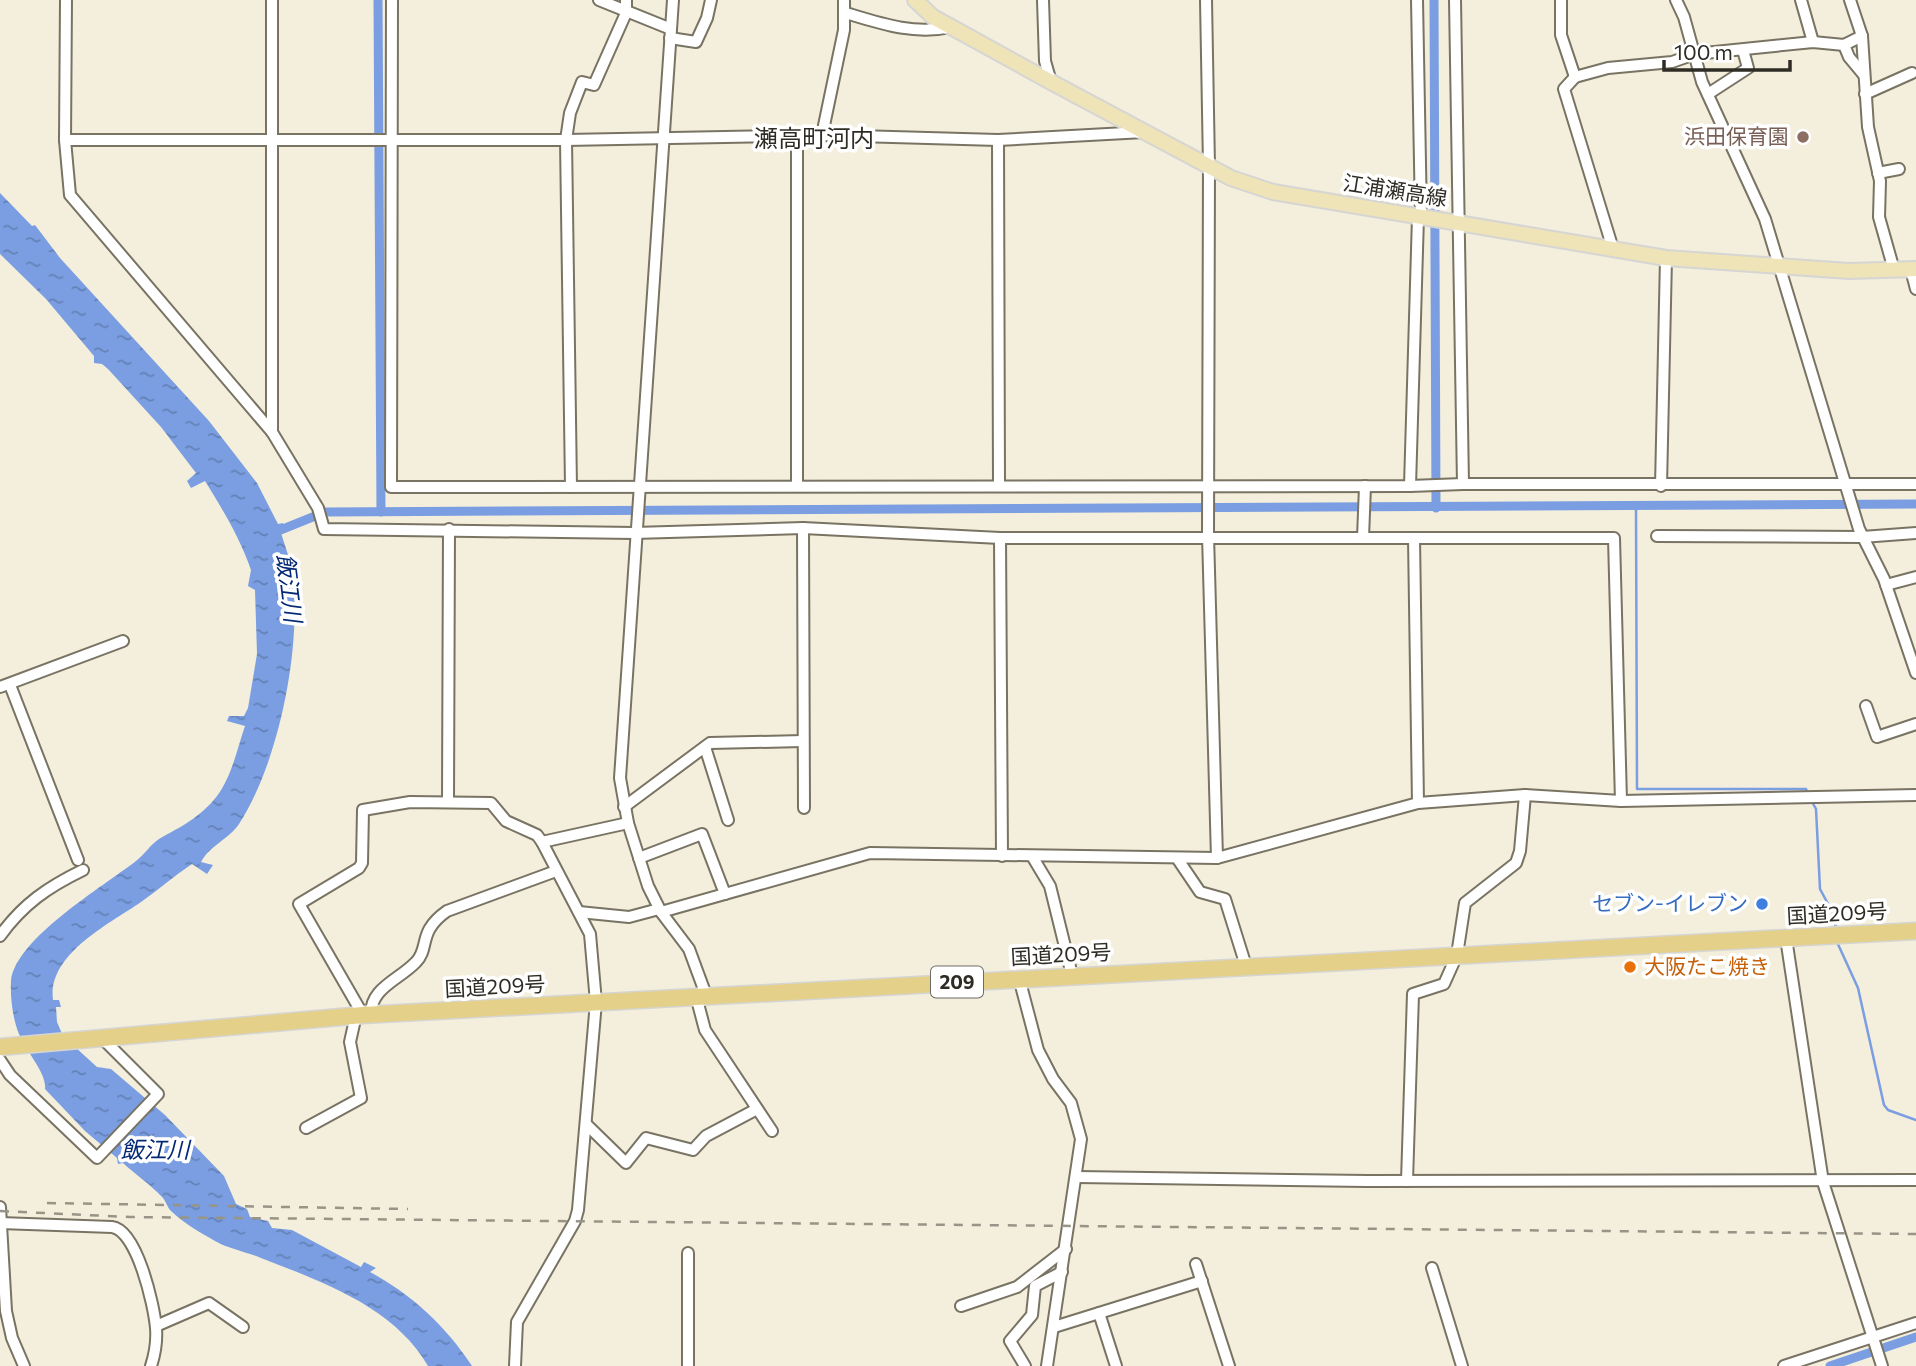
<svg xmlns="http://www.w3.org/2000/svg" width="1916" height="1366" font-family="Commissioner,'Noto Sans JP',sans-serif">
	<style>
		.water { fill: url(#water-ripples) }
		.lines { fill: none; stroke-linecap: round; stroke-linejoin: round }
		.stream { stroke: #7a9ee1; stroke-width: 2.5 }
		.canal { stroke: #7a9ee1; stroke-width: 9 }
		.minor-casing { stroke: #787363; stroke-width: 14 }
		.major-casing { stroke: #d5d5d3; stroke-width: 18 }
		.highway-casing { stroke: #d5d5d3; stroke-width: 19 }
		.minor { stroke: #fff; stroke-width: 10 }
		.major { stroke: #efe3b8; stroke-width: 14 }
		.highway { stroke: #e4d088; stroke-width: 16 }
		.rail { stroke: #989487; stroke-width: 2.5; stroke-dasharray: 9 9; stroke-linecap: butt }
		.education-dot { fill: #8d6e63; stroke: #fff; stroke-width: 2.5 }
		.shop-dot { fill: #3f7fe0; stroke: #fff; stroke-width: 2.5 }
		.food-dot { fill: #e8710a; stroke: #fff; stroke-width: 2.5 }
		.labels { text-anchor: middle; stroke-width: 7; stroke-linejoin: round; paint-order: stroke }
		.shield { fill: #fff; stroke: #6d6b66; stroke-width: 2 }
		.shield-label { font-size: 19px; font-weight: bold; fill: #2e2c25 }
		.education-label { font-size: 21px; fill: #785e54; stroke: #fff; text-anchor: end }
		.street-label { font-size: 21px; fill: #2e2c25; stroke: #fff }
		.shop-label { font-size: 21px; fill: #366cbe; stroke: #fff; text-anchor: end }
		.food-label { font-size: 21px; fill: #c56008; stroke: #fff; text-anchor: start }
		.water-label { font-size: 23px; font-style: italic; fill: #032975; stroke: #fff }
		.quarter-label { font-size: 24px; fill: #2e2c25; stroke: #fff }
	</style>
	<defs>
		<pattern id="water-ripples" width="26" height="14" patternUnits="userSpaceOnUse" patternTransform="scale(1.75)"><rect width="26" height="14" fill="#7a9ee1"/><path d="M2 4q2-2 4 0t4 0M15 11q2-2 4 0t4 0" fill="none" stroke="#6481b6"/></pattern>
	</defs>
	<rect width="100%" height="100%" fill="#f4eedc"/>
	<path class="water" d="M0,193L32,226L35,225L60,258L209,421L257,483L278,524L283,523L285,530L281,533C286,549 292,564 293,580C301,652 278,764 239,824C228,840 210,845 201,862L213,865L207,874L192,864C174,876 158,890 141,902C111,923 47,954 53,1000H59L61,1007H56L57,1022L63,1036L97,1067L111,1069L165,1115L224,1176L236,1204L247,1209L250,1217L268,1221L272,1228L292,1230L361,1267L364,1262L376,1268L370,1272C411,1294 446,1326 472,1366H428C394,1307 323,1282 261,1258C247,1252 229,1249 215,1241C201,1233 182,1222 171,1211C167,1207 166,1201 162,1197C151,1185 135,1174 123,1163L118,1164L117,1158L85,1131L45,1089C47,1073 26,1052 19,1034C13,1020 10,997 11,981C15,939 104,886 136,861C144,855 151,844 159,839C180,827 200,818 217,796C232,776 237,749 245,726L227,721L229,716H244L248,708L257,654L255,590L248,586L251,570C240,538 223,510 205,481L191,488L187,481L196,473L161,427L108,369L102,364L94,363V356L46,299L0,254Z"/>
	<g class="lines">
		<g class="stream">
			<polyline points="1636,506 1637,789 1806,789 1808,794"/>
			<polyline points="1811,800 1816,809 1820,889 1834,915 1836,929"/>
			<polyline points="1837,942 1858,988 1884,1105 1888,1110 1916,1120"/>
		</g>
		<g class="canal">
			<polyline points="378,0 381,512"/>
			<polyline points="1434,0 1436,508"/>
			<polyline points="273,533 325,512 1916,504"/>
			<polyline points="1830,1366 1916,1337"/>
		</g>
		<g class="minor-casing">
			<g id="minor">
				<polyline points="66,0 65,140 70,195 272,432 318,508 324,529 634,533 803,528 1000,538 1614,538 1621,801"/>
				<polyline points="272,0 272,432"/>
				<polyline points="392,0 391,487 1410,486 1418,217"/>
				<polyline points="599,0 671,29"/>
				<polyline points="673,0 620,778 628,823 648,886 661,912 689,949 706,995"/>
				<polyline points="1043,0 1045,61 1051,82"/>
				<polyline points="1206,0 1209,166 1208,535 1217,858"/>
				<polyline points="1417,0 1421,217"/>
				<polyline points="1455,0 1463,484 1916,484"/>
				<polyline points="1561,0 1561,35 1575,77 1608,68 1672,62 1695,54 1813,42 1844,45 1862,36"/>
				<polyline points="1676,0 1684,17 1702,82 1765,219 1859,529 1884,579 1916,673"/>
				<polyline points="1801,0 1813,42"/>
				<polyline points="1850,0 1862,36 1868,127 1880,181 1879,217 1894,270"/>
				<path d="M844,15L846,13C882,24 914,35 951,27"/>
				<polyline points="670,38 696,42 707,18 711,0"/>
				<polyline points="1844,45 1849,57 1864,75"/>
				<polyline points="1575,77 1564,89 1613,249"/>
				<polyline points="1708,94 1748,68 1743,50"/>
				<polyline points="1865,94 1912,73"/>
				<polyline points="822,135 844,30 844,0"/>
				<polyline points="65,140 566,140 822,135 998,140 1144,132"/>
				<polyline points="998,140 999,486"/>
				<polyline points="1878,173 1899,169"/>
				<polyline points="1911,270 1916,289"/>
				<polyline points="797,486 797,135"/>
				<polyline points="1410,486 1463,484"/>
				<polyline points="1661,486 1666,258"/>
				<polyline points="571,487 566,140 570,113 582,82 594,85 626,13 626,0"/>
				<polyline points="803,528 804,808"/>
				<polyline points="1657,536 1862,537 1916,533"/>
				<polyline points="1000,538 1002,856"/>
				<polyline points="1363,538 1365,486"/>
				<polyline points="1414,538 1418,803"/>
				<polyline points="1886,585 1916,577"/>
				<polyline points="10,685 78,860"/>
				<polyline points="0,687 123,641"/>
				<polyline points="1866,706 1877,737 1916,724"/>
				<polyline points="705,747 728,820"/>
				<polyline points="448,802 449,529"/>
				<polyline points="624,807 710,743 803,741"/>
				<polyline points="542,842 628,823"/>
				<polyline points="1032,856 1050,886 1072,975"/>
				<polyline points="639,858 702,834 725,894"/>
				<polyline points="1177,858 1200,892 1225,899 1246,966"/>
				<polyline points="579,912 629,917 659,909"/>
				<polyline points="661,912 870,853 1217,858 1418,803 1525,795 1621,801 1916,795"/>
				<path d="M0,936C23,904 48,887 83,870"/>
				<polyline points="1786,938 1823,1182 1882,1366"/>
				<polyline points="1019,978 1038,1050 1053,1079 1071,1103 1081,1139 1047,1366"/>
				<polyline points="696,996 705,1030 772,1131"/>
				<polyline points="363,1015 299,904 359,868 362,863 363,810 410,802 491,803 506,821 537,835 542,842 590,934 596,1002 578,1210 575,1221 517,1322 515,1366"/>
				<path d="M371,1015C370,988 399,980 416,962C430,948 417,932 447,911L556,871"/>
				<polyline points="0,1060 10,1075 97,1158 158,1094 102,1038"/>
				<polyline points="586,1124 626,1163 646,1138 693,1150 706,1136 757,1109"/>
				<polyline points="306,1128 361,1098 350,1042 356,1015"/>
				<polyline points="1077,1177 1367,1181 1916,1180"/>
				<polyline points="1407,1181 1413,994 1444,984 1457,955 1465,903 1516,863 1520,851 1525,795"/>
				<polyline points="0,1207 6,1311 12,1338 24,1366"/>
				<path d="M0,1223L112,1227C137,1230 154,1305 156,1328C157,1341 155,1354 151,1366"/>
				<polyline points="1196,1264 1229,1366"/>
				<polyline points="1432,1268 1462,1366"/>
				<polyline points="961,1306 1017,1287 1066,1249"/>
				<polyline points="1099,1313 1116,1366"/>
				<polyline points="156,1326 209,1303 243,1327"/>
				<polyline points="1054,1327 1202,1281"/>
				<polyline points="688,1366 688,1253"/>
				<polyline points="1025,1366 1010,1341 1032,1315 1035,1286 1062,1272"/>
				<polyline points="1784,1366 1916,1323"/>
			</g>
		</g>
		<g class="major-casing">
			<polyline id="major" points="915,0 933,17 1051,82 1231,178 1273,192 1666,258 1849,271 1916,269"/>
		</g>
		<g class="highway-casing">
			<polyline id="highway" points="0,1047 363,1015 1916,931"/>
		</g>
		<use href="#minor" class="minor"/>
		<use href="#major" class="major"/>
		<use href="#highway" class="highway"/>
		<g class="rail">
			<polyline points="47,1203 408,1209"/>
			<polyline points="0,1211 130,1217 1916,1234"/>
		</g>
	</g>
	<circle class="education-dot" cx="1803" cy="137" r="7"/>
	<circle class="shop-dot" cx="1762" cy="904" r="7"/>
	<circle class="food-dot" cx="1630" cy="967" r="7"/>
	<g class="labels">
		<rect class="shield" x="931" y="966.5" width="52" height="31" rx="5"/>
		<g class="shield-label">
			<text x="957" y="989">209</text>
		</g>
		<g class="education-label">
			<text x="1789" y="144">浜田保育園</text>
		</g>
		<g class="street-label">
			<text transform="translate(1395 191) rotate(9)" y="7">江浦瀬高線</text>
			<text transform="translate(1837 914) rotate(-3)" y="7">国道209号</text>
			<text transform="translate(1061 955) rotate(-3)" y="7">国道209号</text>
			<text transform="translate(495 987) rotate(-3)" y="7">国道209号</text>
		</g>
		<g class="shop-label">
			<text x="1748" y="911">セブン-イレブン</text>
		</g>
		<g class="food-label">
			<text x="1644" y="974">大阪たこ焼き</text>
		</g>
		<g class="water-label">
			<text transform="translate(289 588) rotate(83)" y="8">飯江川</text>
			<text x="155" y="1158">飯江川</text>
		</g>
		<g class="quarter-label">
			<text x="814" y="147">瀬高町河内</text>
		</g>
	</g>
	<path d="M1664 60v10h126v-10" fill="none" stroke="#2e2c25" stroke-width="3.5"/>
	<text x="1674" y="60" font-size="21" fill="#2e2c25" stroke="#ffffff" stroke-width="5" paint-order="stroke">100 m</text>
</svg>
